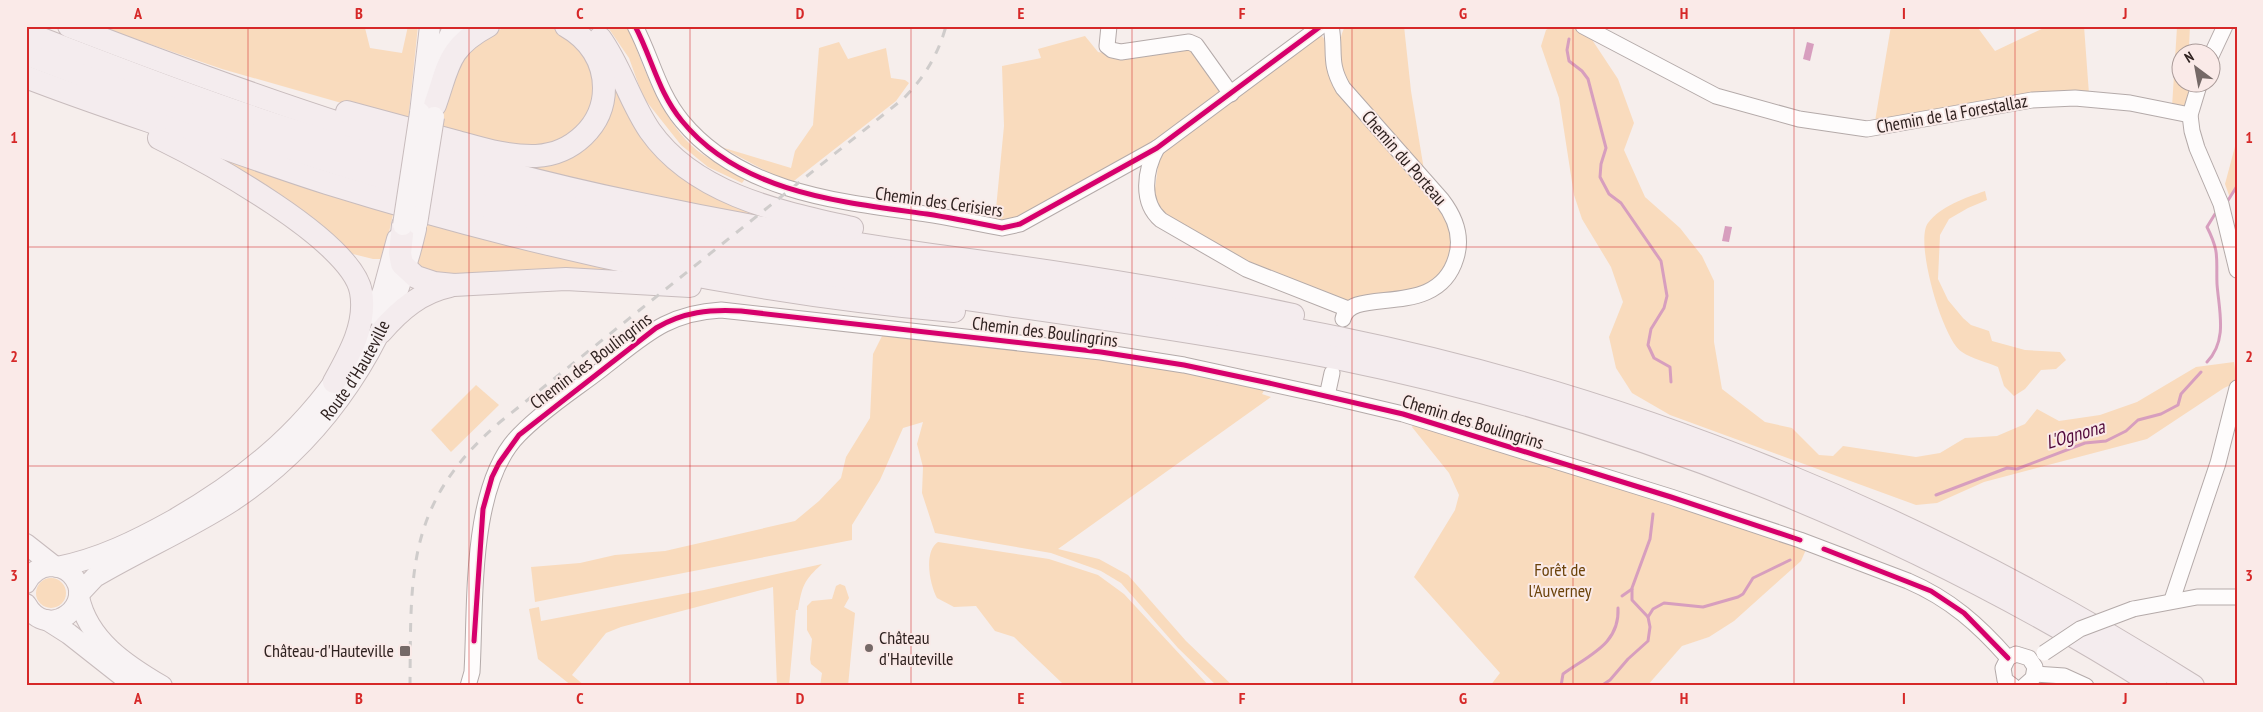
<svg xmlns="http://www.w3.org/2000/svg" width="2263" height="712" font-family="'PT Sans Narrow',sans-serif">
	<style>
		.green { fill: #f9dbbd }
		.water { fill: #d79ebe }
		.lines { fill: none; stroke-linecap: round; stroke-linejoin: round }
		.stream { stroke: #d79ebe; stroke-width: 3 }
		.minor-casing { stroke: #b4aaa9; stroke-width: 17 }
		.major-casing { stroke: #c8bcbd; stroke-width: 22 }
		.highway-casing { stroke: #c8bcbd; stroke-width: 24 }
		.minor { stroke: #fefcfc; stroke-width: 15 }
		.major { stroke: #f8f3f4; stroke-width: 20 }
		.highway { stroke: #f4ecee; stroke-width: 22 }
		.rail { stroke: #cfcccb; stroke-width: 3; stroke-dasharray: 9 9; stroke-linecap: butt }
		.minor-bridge-casing { stroke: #b4aaa9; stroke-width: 17; stroke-linecap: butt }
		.major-bridge-casing { stroke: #c8bcbd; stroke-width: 22; stroke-linecap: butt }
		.minor-bridge { stroke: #fefcfc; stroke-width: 15 }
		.major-bridge { stroke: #f8f3f4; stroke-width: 20 }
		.cycleway-casing { stroke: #faeae8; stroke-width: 8 }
		.cycleway { stroke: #d6006c; stroke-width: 5 }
		.grid { fill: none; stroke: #d62828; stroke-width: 1; stroke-opacity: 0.55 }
		.poi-dot { fill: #756967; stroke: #faeae8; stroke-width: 2 }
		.labels { text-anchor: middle; stroke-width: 4; stroke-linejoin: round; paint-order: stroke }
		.street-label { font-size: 18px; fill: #2f2220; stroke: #faeae8 }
		.park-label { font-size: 18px; fill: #6b420a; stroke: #faeae8 }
		.poi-label { font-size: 18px; fill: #2f2220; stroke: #faeae8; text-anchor: start }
		.water-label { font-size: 19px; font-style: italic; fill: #51093b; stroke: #faeae8 }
		.neatline { fill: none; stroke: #d62828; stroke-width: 2 }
		.grid-label { font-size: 16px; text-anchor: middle; font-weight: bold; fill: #d62828 }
	</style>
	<rect width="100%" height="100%" fill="#f6eeec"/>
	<g class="green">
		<polygon points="98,26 361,26 365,28 370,48 402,53 408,26 418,26 408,122 222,69"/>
		<path d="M510,26H547L565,33L593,65L595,106L567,140L534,149L442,131C444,117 444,101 447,87C453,63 485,32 510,26Z"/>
		<path d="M607,26H626L629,29C644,69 660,115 691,145C704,158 725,167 741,175L745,179L742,183L708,167L681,145L643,97L629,58Z"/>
		<path d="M1345,26H1404L1411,91L1424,170L1344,81C1338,62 1336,45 1345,26Z"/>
		<polygon points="1553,26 1583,26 1618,79 1634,123 1624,150 1645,197 1680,228 1702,256 1714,281 1714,342 1722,389 1765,422 1792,428 1819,455 1833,456 1843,446 1916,457 1940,453 1965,438 1997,436 2025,424 2037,409 2059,421 2100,415 2137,402 2196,367 2234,362 2237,382 2224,388 2147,439 1984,482 1937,503 1916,505 1670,415 1632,393 1616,368 1609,337 1623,302 1611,267 1582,219 1574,195 1559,98 1541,46 1546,30"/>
		<polygon points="1891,26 1978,28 1995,51 2048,26 2084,26 2089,94 1875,121"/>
		<polygon points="2190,26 2189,46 2192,52 2180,52 2180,82 2198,83 2189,104 2180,108 2172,107 2177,27"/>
		<polygon points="1318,35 1322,36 1325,40 1327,67 1336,88 1449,219 1453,247 1440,285 1354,305 1289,287 1158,214 1153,203 1160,152"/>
		<polygon points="1085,36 1098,52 1119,56 1189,47 1222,94 1153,146 1035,212 1008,221 995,219 1004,126 1002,66 1041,58 1038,49"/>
		<polygon points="839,42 848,59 886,48 891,78 905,80 909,83 896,101 790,184 721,147 791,168 795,151 813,125 819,48"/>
		<polygon points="607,69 653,141 804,225 533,172 481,153 579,146"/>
		<polygon points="2237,139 2237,189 2230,198 2225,184"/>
		<polygon points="196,149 394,210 383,259 373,259 353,254"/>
		<path d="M1985,191L1987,200L1968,208L1949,219L1940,235L1938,279L1948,300L1963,318L1971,325L1989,331L1992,341L2025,350L2060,352L2066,360L2056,369L2041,370L2025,389L2014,396L2004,386L1998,367C1987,362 1972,359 1962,352C1943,341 1914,241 1928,223C1941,206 1965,198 1985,191Z"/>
		<polygon points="428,219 670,276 457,280 415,270"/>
		<polygon points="883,334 1136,363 1265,389 1262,394 1271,397 1058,549 1099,559 1128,575 1186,641 1233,686 1217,686 1178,648 1121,583 1101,571 1051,553 935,533 922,493 923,467 917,444 923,422 903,428 880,480 852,525 852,540 535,602 531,567 580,563 615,555 665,551 795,521 819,501 841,478 846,457 870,418 873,354"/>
		<polygon points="476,385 499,405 451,452 431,430"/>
		<polygon points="1414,423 1808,545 1801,561 1734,621 1709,637 1682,646 1647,686 1490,686 1500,673 1414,577 1455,510 1459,495 1449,473 1412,427"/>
		<path d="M938,542L1049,559L1098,575L1124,594L1209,686H1054L1062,683L1014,637L995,631L976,606L954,607L937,598C930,585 923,552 938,542Z"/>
		<path d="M822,564C804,580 802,586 798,610H796L789,686H777L773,587L621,627L606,633L572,675L585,686H572L538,659L529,609L539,607L541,621L704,590Z"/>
		<circle cx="51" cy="593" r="15"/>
		<polygon points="840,584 845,586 849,598 844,607 855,613 848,686 820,686 822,673 811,664 810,659 812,639 807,630 807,606 812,601 832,599 836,586"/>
	</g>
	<g class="water">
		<polygon points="1807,42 1814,44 1810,61 1803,59"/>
		<polygon points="1725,226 1732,227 1729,242 1722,241"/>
	</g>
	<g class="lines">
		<g class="stream">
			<polyline points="1569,39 1567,50 1569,61 1582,71 1588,79 1606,148 1601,164 1600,177 1609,194 1621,203 1661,261 1667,296 1664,308 1651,329 1648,345 1654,358 1670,367 1671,382"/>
			<polyline points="2227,202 2237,186"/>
			<path d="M2207,362C2228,340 2219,311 2217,284C2216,258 2220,253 2207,227L2215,214"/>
			<polyline points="1936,495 2007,468 2017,469 2085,443 2106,441 2126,431 2138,420 2161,414 2178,405 2181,394 2201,372"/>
			<polyline points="1622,596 1632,589"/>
			<polyline points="1648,617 1632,600 1632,588 1650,539 1653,514"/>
			<path d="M1561,686L1563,674C1589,655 1620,644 1618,608"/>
			<polyline points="1601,686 1610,680 1628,659 1648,641 1650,627 1648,617 1653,609 1664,603 1703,607 1738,597 1743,594 1753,578 1790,560"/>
		</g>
		<g class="minor-casing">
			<g id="minor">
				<path d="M635,26C652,58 658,92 682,121C741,193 841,202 927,214C952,218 977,223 1002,228L1020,224L1157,148L1321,26"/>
				<polyline points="1109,26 1107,46 1112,50 1121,52 1189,42 1196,45 1231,94"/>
				<path d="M1331,26C1336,52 1328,62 1343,88L1442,200C1455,217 1463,236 1456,258C1437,322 1351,284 1343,319"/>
				<polyline points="1583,26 1716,96 1799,119 1867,129 2032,100 2075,98 2130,103 2190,115"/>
				<polyline points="2210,58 2225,26"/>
				<polyline points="2200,82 2190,115 2192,131 2197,148 2221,204 2237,270"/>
				<path d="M1157,148C1145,170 1140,202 1161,220L1246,269L1348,309"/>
				<polyline points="1327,396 1332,373"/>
				<polyline points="2172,600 2218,463 2237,388"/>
				<polyline points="2133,609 2197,597 2237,597"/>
				<polyline points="2035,674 2064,676 2086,686"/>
				<path d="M468,686L472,672C476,604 469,485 519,435C543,410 575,390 602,369C644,337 666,313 721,310L1101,352L1184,365L1327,396L1403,414L1671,497L1800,540L1908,581C1950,599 1979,625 2008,658"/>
				<polyline points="2013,686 2005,680 2003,668 2008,658 2016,654 2029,658 2035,667 2033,678 2024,686"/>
			</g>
		</g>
		<g class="major-casing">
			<g id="major">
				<polyline points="436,78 445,45 454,26"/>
				<polyline points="420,113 430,26"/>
				<polyline points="374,314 383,291 397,239"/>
				<polyline points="26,544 54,566"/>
				<path d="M57,567C99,559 137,540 173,520C241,481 299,435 343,369"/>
				<path d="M26,583C31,573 39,567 50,566C58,566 66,569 71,574C99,603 48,644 26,604"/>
				<path id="s1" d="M79,594L95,577C139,551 187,530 231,502C327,439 391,340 416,229"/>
				<path d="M79,597C88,640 126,665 162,686"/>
				<polyline points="47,620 69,634 135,686"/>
			</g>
		</g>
		<g class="highway-casing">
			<g id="highway">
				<path d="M69,26C253,97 438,162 631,202C730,223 831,241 931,255C1053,271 1173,289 1293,315"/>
				<path d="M26,33C115,67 204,102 295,131C415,170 537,202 660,228C885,274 1114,293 1339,338C1643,400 1931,520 2193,686"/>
				<path d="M600,38C621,67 630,102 650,131C695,195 781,212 852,228"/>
				<path d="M26,54C240,136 446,205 671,250C891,295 1116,314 1336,358C1626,417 1906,528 2156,686"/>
				<path d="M26,77C67,93 108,107 149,121C208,142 267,164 327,183C530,246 741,293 954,311"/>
				<path d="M435,105C449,66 447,48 488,26"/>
				<path d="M347,112C384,122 421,132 458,142C483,149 509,157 536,156C572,154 604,126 604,88C604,61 589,39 566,26"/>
				<path d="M159,138C206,161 352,240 361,292C367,324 349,355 334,382"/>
				<polyline points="403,225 400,253 402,264 416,277 434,283 454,285 566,279 690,286"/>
				<path d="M381,332C400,310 421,292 450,286"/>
			</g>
		</g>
		<use href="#minor" class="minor"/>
		<use href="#major" class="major"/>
		<use href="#highway" class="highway"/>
		<path class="rail" d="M410,686C411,571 406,503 500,422L903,99C924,78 938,55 946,26"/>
		<g class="minor-bridge-casing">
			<polyline id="minor-bridge" points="2044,653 2080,629 2133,609"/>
		</g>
		<g class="major-bridge-casing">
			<g id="major-bridge">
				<polyline points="417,224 434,117"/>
				<polyline points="403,225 420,113"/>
			</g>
		</g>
		<use href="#minor-bridge" class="minor-bridge"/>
		<use href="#major-bridge" class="major-bridge"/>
		<g class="cycleway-casing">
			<g id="cycleway">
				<path d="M635,26C652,58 658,92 682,121C741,193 841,202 927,214C952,218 977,223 1002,228L1020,224L1157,148L1321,26"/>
				<polyline points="1824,549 1931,591 1964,613 2008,658"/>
				<path d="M474,641L483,509L492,477L499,463L519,435L656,328C683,312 710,309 741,311L1101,352L1184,365L1269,383L1403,414L1671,497L1800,540"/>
			</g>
		</g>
		<use href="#cycleway" class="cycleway"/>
	</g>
	<path class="grid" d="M248,26V686M469,26V686M690,26V686M911,26V686M1132,26V686M1352,26V686M1573,26V686M1794,26V686M2015,26V686M26,247H2237M26,466H2237"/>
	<g class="poi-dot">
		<circle cx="869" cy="648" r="5"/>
		<rect x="399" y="645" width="12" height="12" rx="2.5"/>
	</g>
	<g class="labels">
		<g class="street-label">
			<text transform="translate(1952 114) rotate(-10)" y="6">Chemin de la Forestallaz</text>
			<text transform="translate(1404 158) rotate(49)" y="6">Chemin du Porteau</text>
			<text transform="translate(939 202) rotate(8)" y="6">Chemin des Cerisiers</text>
			<text transform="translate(1045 332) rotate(7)" y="6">Chemin des Boulingrins</text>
			<text transform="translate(591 361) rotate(-37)" y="6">Chemin des Boulingrins</text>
			<text dy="6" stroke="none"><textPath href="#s1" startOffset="362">Route d'Hauteville</textPath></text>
			<text transform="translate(1473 422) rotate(17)" y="6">Chemin des Boulingrins</text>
		</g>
		<g class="park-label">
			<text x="1560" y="576">Forêt de<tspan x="1560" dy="21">l'Auverney</tspan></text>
		</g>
		<g class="poi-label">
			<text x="879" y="644">Château<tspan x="879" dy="21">d'Hauteville</tspan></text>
			<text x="394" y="657" text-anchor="end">Château-d'Hauteville</text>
		</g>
		<g class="water-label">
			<text transform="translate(2075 434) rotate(-16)" y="7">L'Ognona</text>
		</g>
	</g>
	<rect width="2263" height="712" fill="none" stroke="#faeae8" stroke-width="55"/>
	<g transform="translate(2196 68) rotate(328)"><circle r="24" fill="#faeae8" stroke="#a99a98"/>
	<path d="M0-4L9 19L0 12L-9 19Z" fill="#756967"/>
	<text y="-8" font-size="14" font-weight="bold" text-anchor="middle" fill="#2f2220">N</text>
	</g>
	<rect x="28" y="28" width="2208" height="656" class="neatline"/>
	<g class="grid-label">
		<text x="138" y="19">A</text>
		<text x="359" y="19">B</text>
		<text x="580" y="19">C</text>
		<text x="800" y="19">D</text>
		<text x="1021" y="19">E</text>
		<text x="1242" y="19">F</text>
		<text x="1463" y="19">G</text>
		<text x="1684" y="19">H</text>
		<text x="1904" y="19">I</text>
		<text x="2125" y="19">J</text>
		<text x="14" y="143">1</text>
		<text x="2249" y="143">1</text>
		<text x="14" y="362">2</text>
		<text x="2249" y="362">2</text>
		<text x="14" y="581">3</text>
		<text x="2249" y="581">3</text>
		<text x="138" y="704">A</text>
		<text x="359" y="704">B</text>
		<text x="580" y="704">C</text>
		<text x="800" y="704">D</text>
		<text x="1021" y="704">E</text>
		<text x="1242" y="704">F</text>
		<text x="1463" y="704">G</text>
		<text x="1684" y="704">H</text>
		<text x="1904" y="704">I</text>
		<text x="2125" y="704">J</text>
	</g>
</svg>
